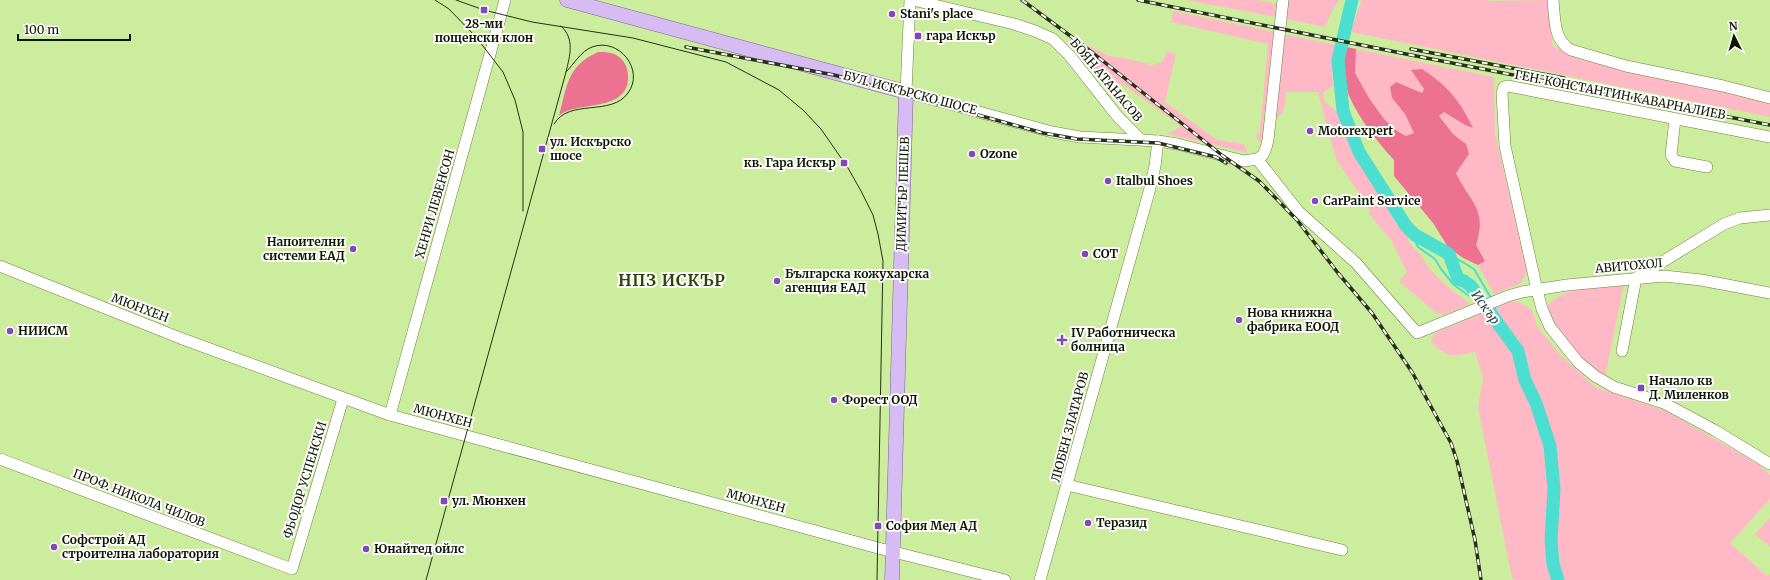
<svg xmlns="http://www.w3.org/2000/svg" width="1770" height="580" font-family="Merriweather,serif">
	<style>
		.green { fill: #ffb8c5 }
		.forest { fill: #ed7190 }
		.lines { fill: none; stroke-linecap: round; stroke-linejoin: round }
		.stream { stroke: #4bded1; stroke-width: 2 }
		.river { stroke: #4bded1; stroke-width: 13 }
		.minor-casing { stroke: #6a853a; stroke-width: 12 }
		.major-casing { stroke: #7f6499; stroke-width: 15 }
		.minor { stroke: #fff; stroke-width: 11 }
		.major { stroke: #d7bbf3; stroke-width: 14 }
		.tram { stroke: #253214; stroke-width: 1 }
		.rail-casing { stroke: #253214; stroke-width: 3.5 }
		.rail { stroke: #fff; stroke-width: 2; stroke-dasharray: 6; stroke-linecap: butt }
		.poi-dot { fill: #8646bb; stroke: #fff; stroke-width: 1.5 }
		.labels { text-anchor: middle; stroke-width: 4; stroke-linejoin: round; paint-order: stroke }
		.poi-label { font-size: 12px; font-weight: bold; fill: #0d1700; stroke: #fff; text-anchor: start }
		.street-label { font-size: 12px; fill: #0d1700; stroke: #fff }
		.water-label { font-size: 13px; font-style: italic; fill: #284643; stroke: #fff }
		.district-label { font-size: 16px; font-weight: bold; letter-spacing: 1px; fill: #314408; stroke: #fff }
	</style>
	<rect width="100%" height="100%" fill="#cded9e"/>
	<g class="green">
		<polygon points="1186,0 1257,0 1278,4 1276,17"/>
		<polygon points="1287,0 1339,0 1331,13 1325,27 1286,19"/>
		<polygon points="1361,0 1488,0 1489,1 1547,0 1553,47 1608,65 1770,101 1770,117 1351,32"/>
		<polygon points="1173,11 1274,32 1261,143 1256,137 1260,131 1268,44 1171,22"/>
		<path d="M1283,34L1336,45C1337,61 1329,70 1334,86L1323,92L1324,101L1337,112L1353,149L1389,207L1396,224L1405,229L1410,244L1420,254L1431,271L1449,288L1470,304L1444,315L1435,312L1399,281L1407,272L1391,240L1369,214L1370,210L1336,159L1318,92H1286C1285,101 1286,113 1277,118L1274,114Z"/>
		<polygon points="1089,46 1109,56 1124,58 1152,65 1162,62 1167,51 1176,54 1165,102 1217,140 1244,144 1248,153 1168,134 1181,126 1121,83 1113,88 1102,78 1099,79 1078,55"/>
		<polygon points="1356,49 1494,77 1495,133 1527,272 1521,283 1494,294 1478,265 1485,260 1476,245 1480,232 1470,195 1459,181 1456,173 1466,144 1453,134 1439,116 1444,112 1465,125 1473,128 1422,69 1412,71 1424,89 1422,93 1396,82 1392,98 1405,114 1415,133 1406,136 1397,131 1384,119 1369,98 1355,73"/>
		<path d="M1624,284L1605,377L1579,357L1550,316L1548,305C1566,286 1599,287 1624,284Z"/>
		<path d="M1510,302H1519L1532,310L1537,326L1560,355L1595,387L1666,411L1760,465L1770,475V499L1730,543L1767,576L1770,574V580H1515L1512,578L1478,407L1483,378L1475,352C1453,356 1448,360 1431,341L1435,333Z"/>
		<polygon points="1770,518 1770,547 1755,534"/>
	</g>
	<g class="forest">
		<path d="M1347,47L1356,49L1355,73L1369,98L1384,119L1397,131L1406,136L1414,133L1405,114L1392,98L1390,87L1396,82L1422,93L1424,89L1411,70L1422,69C1448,86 1460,101 1473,128L1465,125L1444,112L1439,116L1453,134L1466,144L1469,154L1456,173C1469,201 1488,209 1476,245L1485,261L1478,265L1463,258L1448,247L1433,223L1394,176V160C1374,138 1347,104 1343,75C1342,66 1345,56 1347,47Z"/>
		<path d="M598,52C606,52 613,52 619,57C625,61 628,69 628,76C629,114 575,100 559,116C567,86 567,66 598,52Z"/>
	</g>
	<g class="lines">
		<g class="stream">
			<polyline points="1409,229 1418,247 1435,259 1441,269 1454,285 1479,303"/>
			<polyline points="1449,254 1474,269 1491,298"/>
			<polyline points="1494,306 1505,333"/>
		</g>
		<polyline class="river" points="1352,0 1338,60 1343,111 1359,152 1406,226 1415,235 1449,254 1458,279 1464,281 1471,286 1518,351 1525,380 1536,403 1550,446 1554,489 1551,541 1553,564 1558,580"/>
		<g class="minor-casing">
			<g id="minor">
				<polyline points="910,0 906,92 1052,132 1080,137 1158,141 1177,144 1244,161 1257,159 1263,155 1266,148 1268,140 1283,0"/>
				<polyline points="913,0 1014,24 1035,31 1053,39 1070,56 1118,117 1140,139"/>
				<path d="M1553,0C1555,18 1553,40 1571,50L1626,66L1723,86L1770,98"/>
				<polyline points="1675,119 1671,155 1675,161 1707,167"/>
				<polyline points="1770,137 1508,86 1504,87 1502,93 1505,146 1537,290 1542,309 1550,327 1578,362 1595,376 1614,387 1664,403 1716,431 1770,464"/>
				<polyline points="1257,159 1298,211 1356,263 1417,333 1508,296 1522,292 1567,285 1664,276 1701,280 1770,293"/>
				<polyline points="0,266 180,338 390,415 878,548 1005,580"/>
				<polyline points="1622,351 1636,278 1724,224 1740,218 1770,215"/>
				<polyline points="390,415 505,0"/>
				<polyline points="0,459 292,569 343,399"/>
				<polyline points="1067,485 1342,550"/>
				<polyline points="1040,580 1149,192 1155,166 1158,141"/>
			</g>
		</g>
		<g class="major-casing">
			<polyline id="major" points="567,0 906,92 892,580"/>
		</g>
		<use href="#minor" class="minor"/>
		<use href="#major" class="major"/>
		<g class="tram">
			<polyline points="435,0 449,9 476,37 503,72 515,100 523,132 523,211"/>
			<polyline points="456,0 484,10 532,22 633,38 726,62 779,90 803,110 821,129 848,168 861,191 873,215 878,234 883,261 877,580"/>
			<path d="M554,124C569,98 611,117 628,93C645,70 619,37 592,47C581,51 574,64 566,72"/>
			<path d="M426,580L566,72C570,55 575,39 561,26"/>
		</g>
		<g class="rail-casing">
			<g id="rail">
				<polyline points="1022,0 1084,46 1223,156 1259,181 1297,220 1338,273 1372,313 1412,372 1451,443 1457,461 1475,540 1481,580"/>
				<polyline points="1138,0 1411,55 1770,125"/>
				<polyline points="686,47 834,75 1043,133 1077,139 1158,143 1216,157 1226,163"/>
				<polyline points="1411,49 1564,78"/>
			</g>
		</g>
		<use href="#rail" class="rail"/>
	</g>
	<g class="poi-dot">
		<rect x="480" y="6" width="8" height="8" rx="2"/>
		<circle cx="892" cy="14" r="4"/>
		<rect x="914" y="32" width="8" height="8" rx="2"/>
		<circle cx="1310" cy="131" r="4"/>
		<rect x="538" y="145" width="8" height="8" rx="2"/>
		<circle cx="972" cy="154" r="4"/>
		<rect x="840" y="159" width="8" height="8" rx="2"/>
		<circle cx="1108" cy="181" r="4"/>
		<circle cx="1315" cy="201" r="4"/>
		<circle cx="353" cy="249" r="4"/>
		<circle cx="1085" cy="254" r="4"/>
		<circle cx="777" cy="281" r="4"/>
		<circle cx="1239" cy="320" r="4"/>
		<circle cx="10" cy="331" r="4"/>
		<path d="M1060 334h4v4h4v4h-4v4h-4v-4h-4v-4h4z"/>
		<rect x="1637" y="384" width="8" height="8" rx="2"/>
		<circle cx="834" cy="400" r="4"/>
		<rect x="440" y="497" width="8" height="8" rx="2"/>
		<circle cx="1088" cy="523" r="4"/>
		<rect x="874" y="522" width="8" height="8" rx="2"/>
		<circle cx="54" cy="547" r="4"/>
		<circle cx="366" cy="549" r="4"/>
	</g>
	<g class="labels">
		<g class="poi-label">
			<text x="900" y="18">Stani's place</text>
			<text x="484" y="28" text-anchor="middle">28-ми<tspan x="484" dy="14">пощенски клон</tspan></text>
			<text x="926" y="40">гара Искър</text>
			<text x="1318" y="135">Motorexpert</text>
			<text x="550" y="146">ул. Искърско<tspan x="550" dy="14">шосе</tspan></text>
			<text x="980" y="158">Ozone</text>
			<text x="836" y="167" text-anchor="end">кв. Гара Искър</text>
			<text x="1116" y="185">Italbul Shoes</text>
			<text x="1323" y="205">CarPaint Service</text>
			<text x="345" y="246" text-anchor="end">Напоителни<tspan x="345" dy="14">системи ЕАД</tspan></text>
			<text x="1093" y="258">СОТ</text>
			<text x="785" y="278">Българска кожухарска<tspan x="785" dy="14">агенция ЕАД</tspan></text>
			<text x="1247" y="317">Нова книжна<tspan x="1247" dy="14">фабрика ЕООД</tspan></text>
			<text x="18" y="335">НИИСМ</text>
			<text x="1071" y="337">IV Работническа<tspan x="1071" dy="14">болница</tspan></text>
			<text x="1649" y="385">Начало кв<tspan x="1649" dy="14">Д. Миленков</tspan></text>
			<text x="842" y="404">Форест ООД</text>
			<text x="452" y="505">ул. Мюнхен</text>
			<text x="1096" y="527">Теразид</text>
			<text x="886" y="530">София Мед АД</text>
			<text x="62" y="544">Софстрой АД<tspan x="62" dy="14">строителна лаборатория</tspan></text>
			<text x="374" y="553">Юнайтед ойлс</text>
		</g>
		<g class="street-label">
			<text transform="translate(1106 80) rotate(50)" y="4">БОЯН АТАНАСОВ</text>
			<text transform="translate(910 93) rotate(15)" y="4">БУЛ. ИСКЪРСКО ШОСЕ</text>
			<text transform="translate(1620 95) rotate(11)" y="4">ГЕН. КОНСТАНТИН КАВАРНАЛИЕВ</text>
			<text transform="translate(903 194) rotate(-88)" y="4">ДИМИТЪР ПЕШЕВ</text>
			<text transform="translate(435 204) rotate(-74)" y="4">ХЕНРИ ЛЕВЕНСОН</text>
			<text transform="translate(1629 266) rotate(-5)" y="4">АВИТОХОЛ</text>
			<text transform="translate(140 308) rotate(21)" y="4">МЮНХЕН</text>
			<text transform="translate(443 416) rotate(15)" y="4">МЮНХЕН</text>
			<text transform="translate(1070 427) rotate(-75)" y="4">ЛЮБЕН ЗЛАТАРОВ</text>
			<text transform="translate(305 480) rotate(-73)" y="4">ФЬОДОР УСПЕНСКИ</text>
			<text transform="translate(139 498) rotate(21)" y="4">ПРОФ. НИКОЛА ЧИЛОВ</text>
			<text transform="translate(756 501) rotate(15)" y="4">МЮНХЕН</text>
		</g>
		<g class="water-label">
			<text transform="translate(1486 307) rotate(54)" y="5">Искър</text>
		</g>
		<g class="district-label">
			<text x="672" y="286">НПЗ ИСКЪР</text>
		</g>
	</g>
	<g transform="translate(1734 36) rotate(355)" stroke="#ffffff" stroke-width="3" paint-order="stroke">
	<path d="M0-3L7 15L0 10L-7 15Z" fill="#0d1700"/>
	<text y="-6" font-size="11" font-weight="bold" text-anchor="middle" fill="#0d1700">N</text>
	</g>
	<path d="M18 34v6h112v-6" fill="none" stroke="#0d1700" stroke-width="2"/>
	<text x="24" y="34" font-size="12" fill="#0d1700" stroke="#ffffff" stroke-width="3" paint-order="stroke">100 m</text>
</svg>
